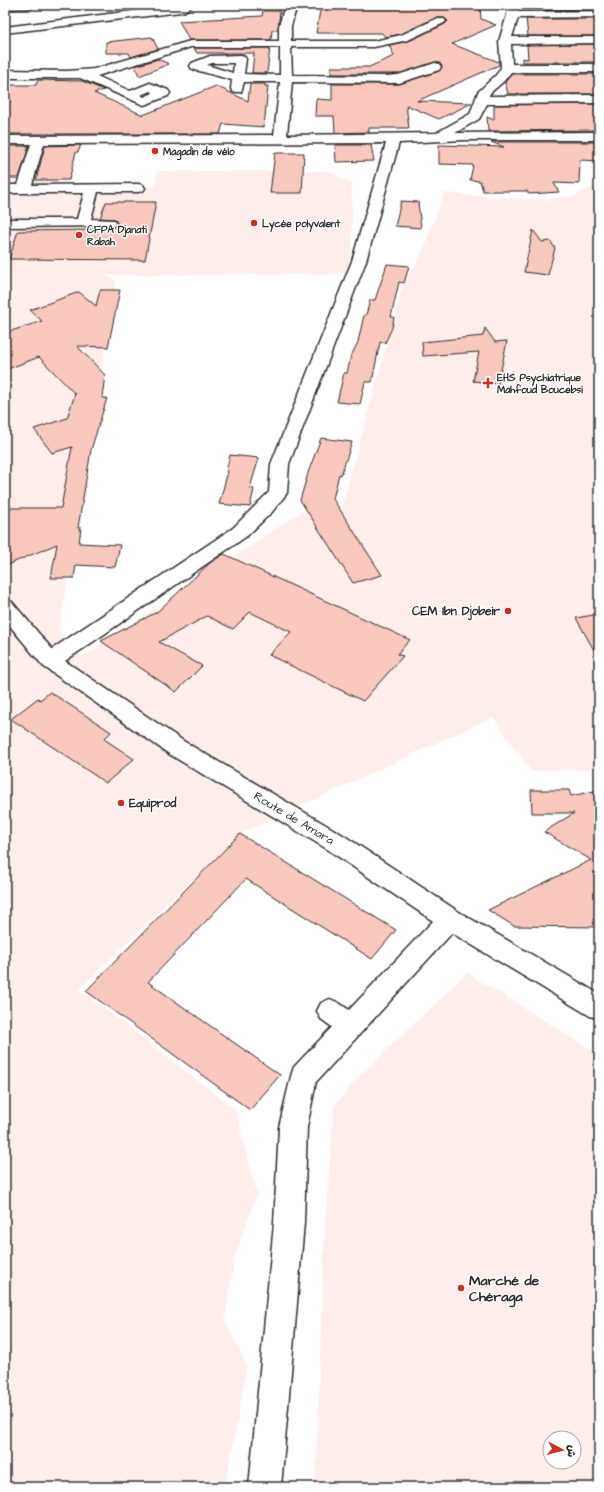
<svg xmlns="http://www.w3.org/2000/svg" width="604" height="1492" font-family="'Architects Daughter','Playpen Sans Arabic',sans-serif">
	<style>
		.built { fill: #fdeeec; fill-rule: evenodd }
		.building { fill: #f8c8bf; stroke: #2b2b2b }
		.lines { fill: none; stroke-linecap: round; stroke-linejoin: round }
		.minor-casing { stroke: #2b2b2b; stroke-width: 3 }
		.minor { fill: #fff; fill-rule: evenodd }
		.poi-dot { fill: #c8321e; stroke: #fff; stroke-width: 1.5 }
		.labels { text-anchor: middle; stroke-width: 3; stroke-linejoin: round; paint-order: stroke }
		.far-poi-label { font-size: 10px; font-weight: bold; fill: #2b2b2b; stroke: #fff; text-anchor: start }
		.poi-label { font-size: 12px; font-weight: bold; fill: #2b2b2b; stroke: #fff; text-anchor: end }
		.street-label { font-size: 12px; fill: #2b2b2b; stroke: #fff }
		.near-poi-label { font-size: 14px; font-weight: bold; fill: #2b2b2b; stroke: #fff; text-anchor: start }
	</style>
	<rect width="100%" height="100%" fill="#fff"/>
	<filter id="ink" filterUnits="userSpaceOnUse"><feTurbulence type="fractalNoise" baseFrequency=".025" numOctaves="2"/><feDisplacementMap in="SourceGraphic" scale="8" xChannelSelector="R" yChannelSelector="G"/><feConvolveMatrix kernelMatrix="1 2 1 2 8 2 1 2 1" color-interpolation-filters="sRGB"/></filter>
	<g filter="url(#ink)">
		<g class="built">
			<polygon points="5,147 68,148 58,185 155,186 157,171 330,171 352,184 352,250 347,271 339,274 103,275 116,280 59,631 82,657 306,509 342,506 407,273 411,273 422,253 444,193 540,200 572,197 599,184 599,769 531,771 493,717 240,834 79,989 235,1109 257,1194 235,1255 225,1320 247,1367 225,1487 5,1487"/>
			<path d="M467,973L599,1054V1487H315L325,1225L334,1106L358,1077ZM550,1438H574V1462H550Z"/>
		</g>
		<g class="building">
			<polygon points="321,5 480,5 481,19 496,25 452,44 499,62 499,65 417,101 472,103 439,119 406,105 409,128 369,128 369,132 335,133 334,116 315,116 316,99 332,100 332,84 399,84 439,71 442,66 439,63 435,62 398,74 331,74 331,67 369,67 394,56 389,45 409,41 445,24 448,21 444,18 435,18 401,34 385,37 382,33 316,33"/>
			<polygon points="526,5 594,7 595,10 527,10"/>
			<polygon points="263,11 280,11 278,30 272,30 271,40 189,40 179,21 262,16"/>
			<polygon points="526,19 596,19 599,20 599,36 528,36"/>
			<polygon points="152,37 158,49 131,57 129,53 106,53 106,42"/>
			<polygon points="599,44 599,62 522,62 522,58 528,59 527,45"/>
			<polygon points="194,48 270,48 267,73 252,73 254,53 197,53"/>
			<polygon points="158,59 169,64 139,76 135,66"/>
			<polygon points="512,74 599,74 599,94 508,94 505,82"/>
			<polygon points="38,80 82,81 104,90 94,93 143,115 216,86 248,101 250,84 265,84 265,86 268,86 264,127 223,124 220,134 5,134 5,85 36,85"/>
			<polygon points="599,104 599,130 488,131 487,117 494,120 494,105"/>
			<polygon points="491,142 599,142 599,161 580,160 579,184 554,183 559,192 529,194 527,191 483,191 480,181 470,180 473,165 439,164 439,145 504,147"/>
			<polygon points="81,145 78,152 76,152 69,180 36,180 45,146"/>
			<polygon points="335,145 371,145 374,161 336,162"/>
			<polygon points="5,146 29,146 19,178 5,178"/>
			<polygon points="275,153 304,153 302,193 270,193"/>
			<polygon points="401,201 418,202 421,228 395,226"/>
			<polygon points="106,202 156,202 145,260 9,259 18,231 95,230 96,228 115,227 117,224 115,219 100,218"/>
			<polygon points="533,230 542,242 550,241 555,248 548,275 524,272"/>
			<polygon points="387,264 409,266 404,283 399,282 391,317 394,317 392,328 385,343 380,342 372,382 365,382 360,404 337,402 344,373 347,373 351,356 358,342 364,315 366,315 370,300 375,300"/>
			<polygon points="100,290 120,290 108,347 77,346 105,375 102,398 107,398 91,450 78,528 81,528 79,543 120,545 115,567 76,565 74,578 51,578 57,544 5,566 5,508 61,508 72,447 52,453 34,429 67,418 75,394 39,357 5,370 5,333 42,321 30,310 79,292 96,306"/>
			<polygon points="485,328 495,342 507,341 498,384 473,381 479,352 423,356 422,342 483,336"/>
			<polygon points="321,438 352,442 341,475 339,474 333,499 382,575 353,583 300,500 309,470"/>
			<polygon points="230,455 259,458 250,488 254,489 250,507 219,504 228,471 226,471"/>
			<polygon points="224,554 410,640 397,654 403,656 363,701 269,655 291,632 250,612 233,629 207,616 159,642 202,666 176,692 101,641 157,612 211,562"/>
			<polygon points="599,614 599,659 576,618"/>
			<polygon points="50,692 111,732 104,739 134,759 106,783 11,719 38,698 40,700"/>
			<polygon points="531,790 569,790 571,796 599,790 599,927 514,926 488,910 591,860 544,832 574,813 532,813"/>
			<polygon points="240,834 396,930 372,959 246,879 148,982 280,1075 250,1110 86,991"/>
		</g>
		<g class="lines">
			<g class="minor-casing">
				<g id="minor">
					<polygon points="5,5 37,5 31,8 5,9"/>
					<polygon points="180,5 193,5 185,11 181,12 5,33 5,27"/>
					<path d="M285,5H297L291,26V41H374L401,35L436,19H444L446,21L444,23L408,40L374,47H291L292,75L386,76L398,75L435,63L439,64L441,67L439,70L399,83L292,82L287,135L436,133L470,114L478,92L496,75L501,68L499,41L507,15L508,5H520L519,12L599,11V17L518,18L512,37H599V43L511,44L512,64H599V72H511L504,81L490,93L489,96L599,95V103L487,104L479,119L455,133L599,132V140H465L399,143L366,261L289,464L287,493L272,512L247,536L65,661L185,742L343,835L459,912L599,994V1019L590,1016L452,933L316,1082L307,1127L304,1223L281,1487H249L274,1223L279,1127L291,1076L294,1067L332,1027L321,1019L317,1011L321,1003L330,999L339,1003L349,1010L433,921L327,849L169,754L43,666L5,620V600L12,602L52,649L233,528L269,492L271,464L352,261L386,143L44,144L32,185L138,184L143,185L145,188L143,191L138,192H98L91,219L114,220L116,223L114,226L5,227V219H77L84,193H5V185H18L31,144H5V136L274,135L280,82H244L241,92H233L231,89L232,80L192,69L190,66L192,63L210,56L240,55L244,56L246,59L244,74L280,75V47H191L97,76L130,91L150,83L168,90L170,93L168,96L144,105L80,78H5V70L67,71L94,69L190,41H279V26ZM212,63H234L233,73L207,65ZM150,91L153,93L144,97L141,95Z"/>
				</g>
			</g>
			<use href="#minor" class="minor"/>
		</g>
	</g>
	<g class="poi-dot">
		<circle cx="155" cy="151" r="4"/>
		<circle cx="254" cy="223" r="4"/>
		<circle cx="79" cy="235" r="4"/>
		<path d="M486 377h4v4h4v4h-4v4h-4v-4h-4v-4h4z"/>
		<circle cx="508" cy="611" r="4"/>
		<circle cx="121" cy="803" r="4"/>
		<circle cx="461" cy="1288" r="4"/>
	</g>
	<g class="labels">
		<g class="far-poi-label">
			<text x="163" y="155">Magadin de vélo</text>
			<text x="262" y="227">Lycée polyvalent</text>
			<text x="87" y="233">CFPA Djanati<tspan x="87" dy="12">Rabah</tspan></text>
			<text x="497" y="381">EHS Psychiatrique<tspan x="497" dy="12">Mahfoud Boucebsi</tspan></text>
		</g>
		<g class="poi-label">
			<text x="500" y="615">CEM Ibn Djobeir</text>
			<text x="129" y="807" text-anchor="start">Equiprod</text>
		</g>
		<g class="street-label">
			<text transform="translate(294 818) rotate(31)" y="4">Route de Amara</text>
		</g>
		<g class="near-poi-label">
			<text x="469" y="1285">Marché de<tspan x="469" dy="16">Chéraga</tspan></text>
		</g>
	</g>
	<rect width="604" height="1492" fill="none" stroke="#fff" stroke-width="20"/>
	<rect x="10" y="10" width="584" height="1472" fill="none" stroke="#2b2b2b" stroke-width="1.5" filter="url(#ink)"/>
	<g transform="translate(562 1450) rotate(97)"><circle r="19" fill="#ffffff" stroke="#aaaaaa"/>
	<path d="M0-3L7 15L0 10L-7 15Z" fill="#c8321e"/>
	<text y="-6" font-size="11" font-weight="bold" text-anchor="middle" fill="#2b2b2b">ش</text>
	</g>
</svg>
